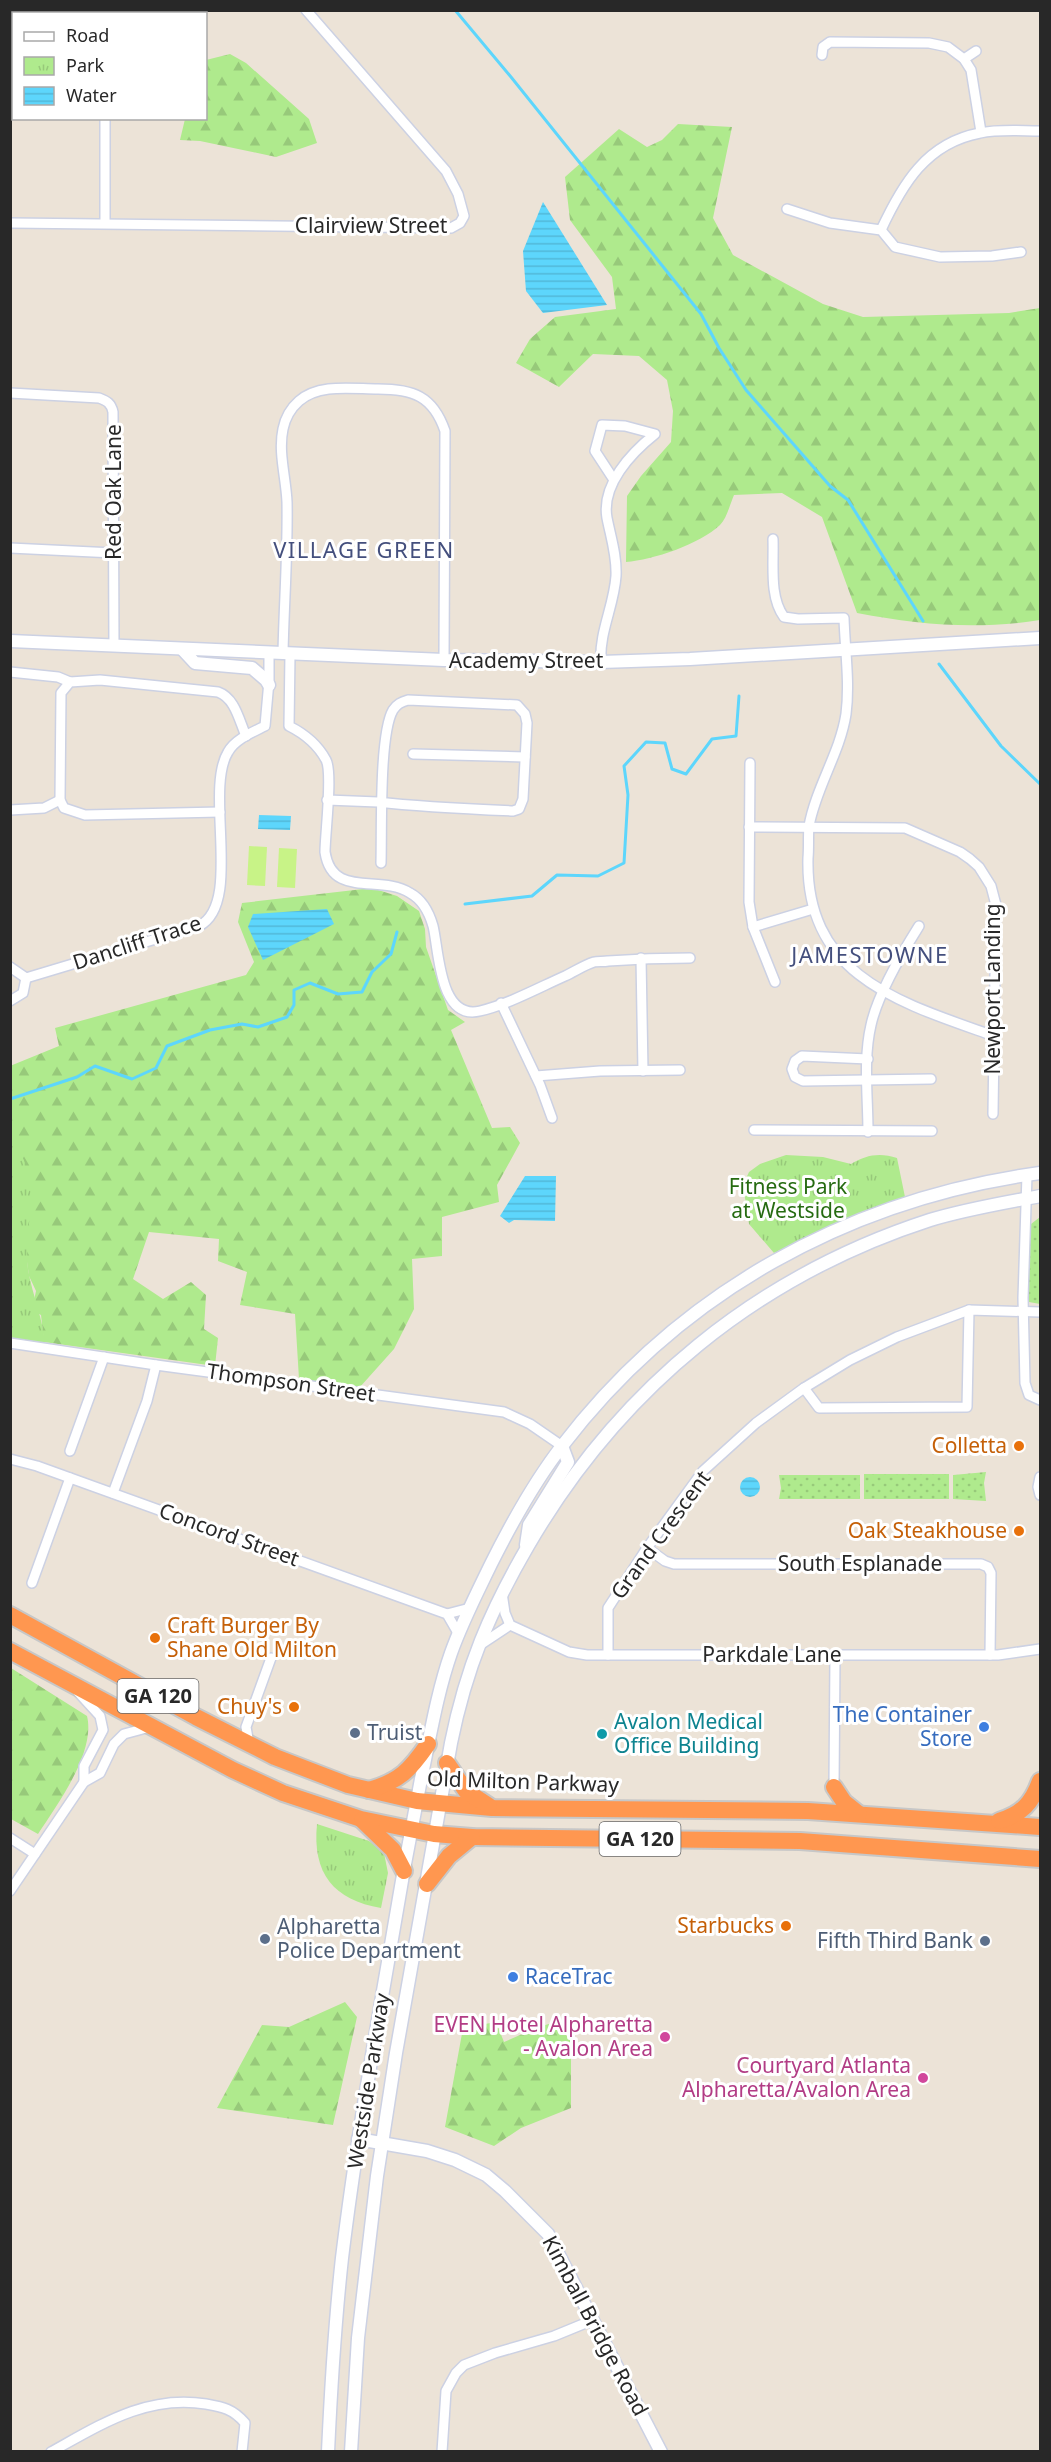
<svg xmlns="http://www.w3.org/2000/svg" width="1051" height="2462" font-family="'Noto Sans',sans-serif">
	<style>
		.grass { fill: url(#grass-dots) }
		.forest { fill: url(#forest-firs) }
		.park { fill: url(#park-tufts) }
		.pitch { fill: #c8f387 }
		.water { fill: url(#water-rules) }
		.lines { fill: none; stroke-linecap: round; stroke-linejoin: round }
		.stream { stroke: #5dd6fc; stroke-width: 3 }
		.street-casing { stroke: #ccd1e3; stroke-width: 12 }
		.secondary-casing { stroke: #ccd1e3; stroke-width: 15 }
		.highway-casing { stroke: #c7c7c7; stroke-width: 20 }
		.street { stroke: #fff; stroke-width: 9 }
		.secondary { stroke: #fff; stroke-width: 12 }
		.highway { stroke: #ff9750; stroke-width: 16 }
		.food-dot { fill: #e8710a; stroke: #fff; stroke-width: 2 }
		.shop-dot { fill: #3f7fe0; stroke: #fff; stroke-width: 2 }
		.service-dot { fill: #5c6f8a; stroke: #fff; stroke-width: 2 }
		.culture-dot { fill: #0f9aa8; stroke: #fff; stroke-width: 2 }
		.hotel-dot { fill: #d1479c; stroke: #fff; stroke-width: 2 }
		.labels { text-anchor: middle; stroke-width: 6; stroke-linejoin: round; paint-order: stroke }
		.shield { fill: #fff; stroke: #686868; stroke-width: 1.5 }
		.shield-label { font-size: 20px; font-weight: bold; fill: #282828 }
		.street-label { font-size: 21px; fill: #282828; stroke: #fff }
		.park-label { font-size: 21px; fill: #266b11; stroke: #fff }
		.food-label { font-size: 21px; fill: #c56008; stroke: #fff; text-anchor: end }
		.shop-label { font-size: 21px; fill: #366cbe; stroke: #fff; text-anchor: end }
		.culture-label { font-size: 21px; fill: #0d838f; stroke: #fff; text-anchor: start }
		.service-label { font-size: 21px; fill: #4e5e75; stroke: #fff; text-anchor: start }
		.hotel-label { font-size: 21px; fill: #b23c85; stroke: #fff; text-anchor: end }
		.neighbourhood-label { font-size: 22px; letter-spacing: 1.5px; fill: #444f7d; stroke: #fff }
	</style>
	<defs>
		<pattern id="grass-dots" width="8" height="8" patternUnits="userSpaceOnUse" patternTransform="scale(1.5)"><rect width="8" height="8" fill="#afea8d"/><path d="M2 2h.1M6 6h.1" fill="none" stroke="#97c97a" stroke-width="1.8" stroke-linecap="round"/></pattern>
		<pattern id="forest-firs" width="22" height="20" patternUnits="userSpaceOnUse" patternTransform="scale(1.5)"><rect width="22" height="20" fill="#afea8d"/><path d="M5 1l3.5 6h-7zM16 11l3.5 6h-7z" fill="#97c97a"/></pattern>
		<pattern id="park-tufts" width="24" height="20" patternUnits="userSpaceOnUse" patternTransform="scale(1.5)"><rect width="24" height="20" fill="#afea8d"/><path d="M3 7l-1-3M5 7V3M7 7l1-3M15 17l-1-3M17 17v-4M19 17l1-3" fill="none" stroke="#97c97a"/></pattern>
		<pattern id="water-rules" width="6" height="5" patternUnits="userSpaceOnUse" patternTransform="scale(1.5)"><rect width="6" height="5" fill="#5dd6fc"/><path d="M0 2.5h6" fill="none" stroke="#51b8d8"/></pattern>
	</defs>
	<rect width="100%" height="100%" fill="#ece3d7"/>
	<g class="grass">
		<polygon points="1040,1217 1040,1304 1029,1302 1028,1296 1028,1242 1031,1224"/>
		<polygon points="986,1472 984,1483 986,1501 953,1499 953,1475"/>
		<rect x="864" y="1474" width="85" height="25"/>
		<polygon points="779,1475 860,1475 860,1499 779,1499 781,1488"/>
	</g>
	<g class="forest">
		<polygon points="230,54 246,63 309,119 317,143 276,157 200,141 180,140 185,119 206,118 206,60"/>
		<path d="M678,124L732,127L713,218L733,255L823,304L863,317L1009,313L1040,308V620C977,630 920,625 857,613L822,517L782,493L734,495C730,504 727,518 720,525C700,544 653,560 626,562L627,496L641,476L671,442L673,411L667,380L639,356L593,354L559,387L516,363L530,339L555,317L616,309L612,277L570,220L565,177L619,129L647,147L662,140Z"/>
		<polygon points="372,888 397,896 419,911 425,929 426,947 448,1010 465,1022 451,1030 492,1128 510,1127 520,1143 497,1185 499,1202 442,1217 442,1256 412,1259 414,1309 394,1349 360,1387 299,1379 295,1314 240,1305 247,1272 218,1261 219,1239 149,1232 133,1279 163,1299 191,1282 206,1295 204,1329 218,1338 215,1366 44,1342 41,1315 32,1310 36,1291 29,1276 11,1148 10,1066 59,1046 55,1028 246,975 254,962 238,922 242,903"/>
		<path d="M11,1668L87,1716C96,1752 57,1805 38,1834L11,1819Z"/>
		<polygon points="345,2002 357,2017 333,2125 217,2108 262,2025 289,2027"/>
		<polygon points="496,2022 504,2042 536,2028 555,2022 571,2041 571,2108 521,2128 494,2146 445,2127 463,2028"/>
	</g>
	<g class="park">
		<path d="M10,1144H14C44,1180 23,1228 28,1269C32,1295 44,1320 45,1346L11,1339Z"/>
		<path d="M786,1155L823,1157L851,1164C865,1155 880,1152 897,1158L905,1197L839,1222L774,1253L749,1224L743,1185L749,1172L760,1164Z"/>
		<path d="M317,1824L369,1841L384,1853L388,1873L381,1908C334,1900 312,1874 317,1824Z"/>
	</g>
	<g class="pitch">
		<polygon points="249,846 267,847 265,886 247,885"/>
		<polygon points="279,848 297,849 295,888 277,887"/>
	</g>
	<g class="water">
		<polygon points="543,202 607,305 543,313 526,291 523,251"/>
		<polygon points="259,815 291,816 290,830 258,829"/>
		<polygon points="327,909 334,924 263,960 248,927 253,914"/>
		<polygon points="525,1176 556,1176 555,1221 514,1220 509,1223 500,1216"/>
		<circle cx="750" cy="1487" r="10"/>
	</g>
	<g class="lines">
		<g class="stream">
			<polyline points="455,10 511,77 701,314 719,348 746,390 830,486 848,500 923,621"/>
			<polyline points="939,664 1001,746 1040,784"/>
			<polyline points="465,904 532,896 557,875 598,876 624,863 628,795 624,766 646,742 665,743 672,769 686,774 712,739 736,736 739,696"/>
			<polyline points="10,1099 77,1077 95,1066 132,1079 156,1068 167,1046 210,1030 242,1024 258,1027 287,1017 294,1005 294,990 310,983 338,994 362,992 372,972 391,954 397,932"/>
		</g>
		<g class="street-casing">
			<g id="street">
				<polyline points="117,10 120,14"/>
				<polyline points="134,14 138,10"/>
				<polyline points="822,55 823,47 830,42 929,43 948,47 964,59 971,70 981,132"/>
				<polyline points="964,59 976,51"/>
				<polyline points="787,209 830,223 881,230 895,247 940,257 992,256 1021,252"/>
				<polyline points="10,223 451,228 460,223 464,216 458,194 446,171 306,10"/>
				<polyline points="105,223 105,118"/>
				<path d="M881,230C902,185 926,143 980,133C999,129 1021,131 1040,131"/>
				<path d="M10,393L99,398C107,401 111,403 113,412L114,646"/>
				<path d="M773,539C774,564 769,597 784,617L798,619L844,618C845,650 850,683 846,714C840,753 816,787 809,826C808,836 809,848 808,858C805,977 901,1003 994,1036"/>
				<polyline points="10,548 114,553"/>
				<path d="M283,653C284,603 288,552 287,502C286,478 278,452 283,429C285,419 291,408 299,401C319,383 353,389 378,389C413,389 433,396 445,431L444,660"/>
				<path d="M290,654L289,726C303,733 318,745 326,760C333,773 325,834 325,852C332,899 380,874 410,893C423,900 429,912 433,926C439,950 439,1021 480,1011C509,1004 538,988 565,976C574,972 584,965 594,962C598,961 603,962 608,961C635,959 662,958 690,958"/>
				<path d="M601,662C599,632 614,606 616,576C617,556 611,538 607,518C601,485 631,453 655,434L625,426L602,425L595,451L614,480"/>
				<polyline points="10,672 58,677 70,682"/>
				<polyline points="413,754 525,757"/>
				<polyline points="750,763 749,902 753,927 775,982"/>
				<path d="M327,800L378,802C422,807 468,809 513,811L519,809L523,799L527,723L525,714L517,705L408,700C401,702 397,704 393,710C379,734 382,831 381,863"/>
				<polyline points="10,810 44,808 60,800"/>
				<path d="M220,812L85,815L64,808L60,800L61,693L70,682L100,680L218,692C235,698 239,720 246,736"/>
				<polyline points="749,827 905,828 960,852 970,859 979,867 991,886 996,905 993,1114"/>
				<polyline points="753,927 813,909"/>
				<polyline points="641,958 643,1071"/>
				<path d="M10,967L26,978L199,926C243,904 204,791 228,752C235,739 253,732 265,726L269,681V653"/>
				<polyline points="10,1001 23,993 26,978"/>
				<polyline points="501,1003 540,1085 552,1118"/>
				<polyline points="868,1059 802,1056 795,1061 792,1069 795,1077 803,1081 931,1079"/>
				<polyline points="536,1076 600,1071 680,1070"/>
				<polyline points="754,1130 932,1131"/>
				<path d="M868,1132C868,1097 863,1059 871,1025C878,993 902,953 919,926"/>
				<polyline points="1027,1175 1023,1298 1025,1383 1029,1395 1040,1400"/>
				<polyline points="10,1343 156,1365 504,1412 530,1424 562,1446"/>
				<polyline points="804,1388 819,1408 967,1407 969,1310"/>
				<polyline points="70,1451 104,1357"/>
				<polyline points="10,1459 37,1466 447,1614 458,1633"/>
				<polyline points="1040,1477 1038,1487 1040,1495"/>
				<polyline points="113,1493 147,1401 156,1365"/>
				<polyline points="647,1548 665,1561 674,1564 981,1564 988,1567 991,1573 990,1655"/>
				<polyline points="32,1583 70,1478"/>
				<polyline points="502,1593 505,1613 510,1625 569,1652 587,1655 998,1655 1040,1649"/>
				<polyline points="447,1614 470,1608"/>
				<polyline points="480,1645 510,1625"/>
				<polyline points="608,1655 608,1608 647,1548 703,1471 756,1423 804,1388 850,1360 897,1337 969,1310 1040,1312"/>
				<polyline points="78,1692 100,1716 103,1730 84,1766 84,1782"/>
				<polyline points="249,1744 246,1727 271,1658"/>
				<polyline points="834,1787 835,1655"/>
				<polyline points="10,1838 35,1854"/>
				<polyline points="10,1891 84,1782 100,1773 114,1744 124,1734 150,1727"/>
				<path d="M51,2452C100,2425 147,2394 206,2404C223,2407 233,2409 245,2423L242,2452"/>
				<polyline points="442,2452 446,2391 456,2373 464,2365 495,2353 554,2336 593,2320"/>
			</g>
		</g>
		<g class="secondary-casing">
			<g id="secondary">
				<polyline points="10,641 444,660 601,662 690,659 1040,638"/>
				<polyline points="182,649 195,663 252,668 266,680 269,685"/>
				<polyline points="526,1545 529,1525 568,1462 562,1446"/>
				<polyline points="358,2139 427,2151 455,2160 486,2175 505,2191 548,2234 661,2452"/>
				<path d="M328,2452C331,2387 335,2322 342,2258C354,2159 371,2060 388,1962C398,1901 409,1840 421,1779C430,1737 437,1693 451,1653C462,1622 477,1593 491,1564C511,1524 534,1482 562,1446C680,1292 849,1199 1040,1173"/>
				<path d="M351,2452L358,2338L377,2176L396,2053L451,1743C466,1668 490,1611 528,1546C619,1389 757,1276 930,1220C966,1209 1003,1203 1040,1196"/>
			</g>
		</g>
		<g class="highway-casing">
			<g id="highway">
				<polyline points="10,1615 196,1717 275,1757 348,1785 417,1801 492,1808 808,1811 1040,1827"/>
				<polyline points="10,1651 233,1770 283,1793 361,1819 434,1834 472,1837 800,1841 1040,1859"/>
				<polyline points="447,1763 466,1791 489,1806"/>
				<polyline points="834,1787 844,1802 859,1814"/>
				<path d="M369,1790C400,1781 410,1770 428,1744"/>
				<polyline points="362,1820 393,1850 404,1871"/>
				<path d="M999,1821C1022,1814 1032,1803 1040,1781"/>
				<polyline points="427,1884 449,1856 472,1837"/>
			</g>
		</g>
		<use href="#street" class="street"/>
		<use href="#secondary" class="secondary"/>
		<use href="#highway" class="highway"/>
	</g>
	<g class="food-dot">
		<circle cx="1019" cy="1446" r="6"/>
		<circle cx="1019" cy="1531" r="6"/>
		<circle cx="155" cy="1638" r="6"/>
		<circle cx="294" cy="1707" r="6"/>
		<circle cx="786" cy="1926" r="6"/>
	</g>
	<g class="shop-dot">
		<circle cx="984" cy="1727" r="6"/>
		<circle cx="513" cy="1977" r="6"/>
	</g>
	<g class="service-dot">
		<circle cx="355" cy="1733" r="6"/>
		<circle cx="265" cy="1939" r="6"/>
		<circle cx="985" cy="1941" r="6"/>
	</g>
	<circle class="culture-dot" cx="602" cy="1734" r="6"/>
	<g class="hotel-dot">
		<circle cx="665" cy="2037" r="6"/>
		<circle cx="923" cy="2078" r="6"/>
	</g>
	<g class="labels">
		<g class="shield">
			<rect x="117.5" y="1679" width="81" height="34" rx="4.5"/>
			<rect x="599.5" y="1822" width="81" height="34" rx="4.5"/>
		</g>
		<g class="shield-label">
			<text x="158" y="1703">GA 120</text>
			<text x="640" y="1846">GA 120</text>
		</g>
		<g class="street-label">
			<text x="371" y="233">Clairview Street</text>
			<text transform="translate(114 492) rotate(-90)" y="7">Red Oak Lane</text>
			<text x="526" y="668">Academy Street</text>
			<text transform="translate(137 943) rotate(-18)" y="7">Dancliff Trace</text>
			<text transform="translate(993 989) rotate(-90)" y="7">Newport Landing</text>
			<text transform="translate(291 1383) rotate(8)" y="7">Thompson Street</text>
			<text transform="translate(229 1535) rotate(20)" y="7">Concord Street</text>
			<text transform="translate(661 1535) rotate(-54)" y="7">Grand Crescent</text>
			<text x="860" y="1571">South Esplanade</text>
			<text x="772" y="1662">Parkdale Lane</text>
			<text transform="translate(523 1782) rotate(2)" y="7">Old Milton Parkway</text>
			<text transform="translate(369 2081) rotate(-81)" y="7">Westside Parkway</text>
			<text transform="translate(595 2326) rotate(62)" y="7">Kimball Bridge Road</text>
		</g>
		<g class="park-label">
			<text x="788" y="1194">Fitness Park<tspan x="788" dy="24">at Westside</tspan></text>
		</g>
		<g class="food-label">
			<text x="1007" y="1453">Colletta</text>
			<text x="1007" y="1538">Oak Steakhouse</text>
			<text x="167" y="1633" text-anchor="start">Craft Burger By<tspan x="167" dy="24">Shane Old Milton</tspan></text>
			<text x="282" y="1714">Chuy's</text>
			<text x="774" y="1933">Starbucks</text>
		</g>
		<g class="shop-label">
			<text x="972" y="1722">The Container<tspan x="972" dy="24">Store</tspan></text>
			<text x="525" y="1984" text-anchor="start">RaceTrac</text>
		</g>
		<g class="culture-label">
			<text x="614" y="1729">Avalon Medical<tspan x="614" dy="24">Office Building</tspan></text>
		</g>
		<g class="service-label">
			<text x="367" y="1740">Truist</text>
			<text x="277" y="1934">Alpharetta<tspan x="277" dy="24">Police Department</tspan></text>
			<text x="973" y="1948" text-anchor="end">Fifth Third Bank</text>
		</g>
		<g class="hotel-label">
			<text x="653" y="2032">EVEN Hotel Alpharetta<tspan x="653" dy="24">- Avalon Area</tspan></text>
			<text x="911" y="2073">Courtyard Atlanta<tspan x="911" dy="24">Alpharetta/Avalon Area</tspan></text>
		</g>
		<g class="neighbourhood-label">
			<text x="364" y="558">VILLAGE GREEN</text>
			<text x="870" y="963">JAMESTOWNE</text>
		</g>
	</g>
	<rect width="1051" height="2462" fill="none" stroke="#282828" stroke-width="24"/>
	<rect x="12" y="12" width="195" height="108" fill="#ffffff" stroke="#a9a9a9" stroke-width="1.5"/>
	<rect x="24" y="32" width="30" height="9" fill="#ffffff" stroke="#a9a9a9" stroke-width="1.5"/>
	<text x="66" y="42" font-size="18" fill="#282828">Road</text>
	<rect x="24" y="57" width="30" height="18" fill="url(#park-tufts)" stroke="#a9a9a9" stroke-width="1.5"/>
	<text x="66" y="72" font-size="18" fill="#282828">Park</text>
	<rect x="24" y="87" width="30" height="18" fill="url(#water-rules)" stroke="#a9a9a9" stroke-width="1.5"/>
	<text x="66" y="102" font-size="18" fill="#282828">Water</text>
</svg>
